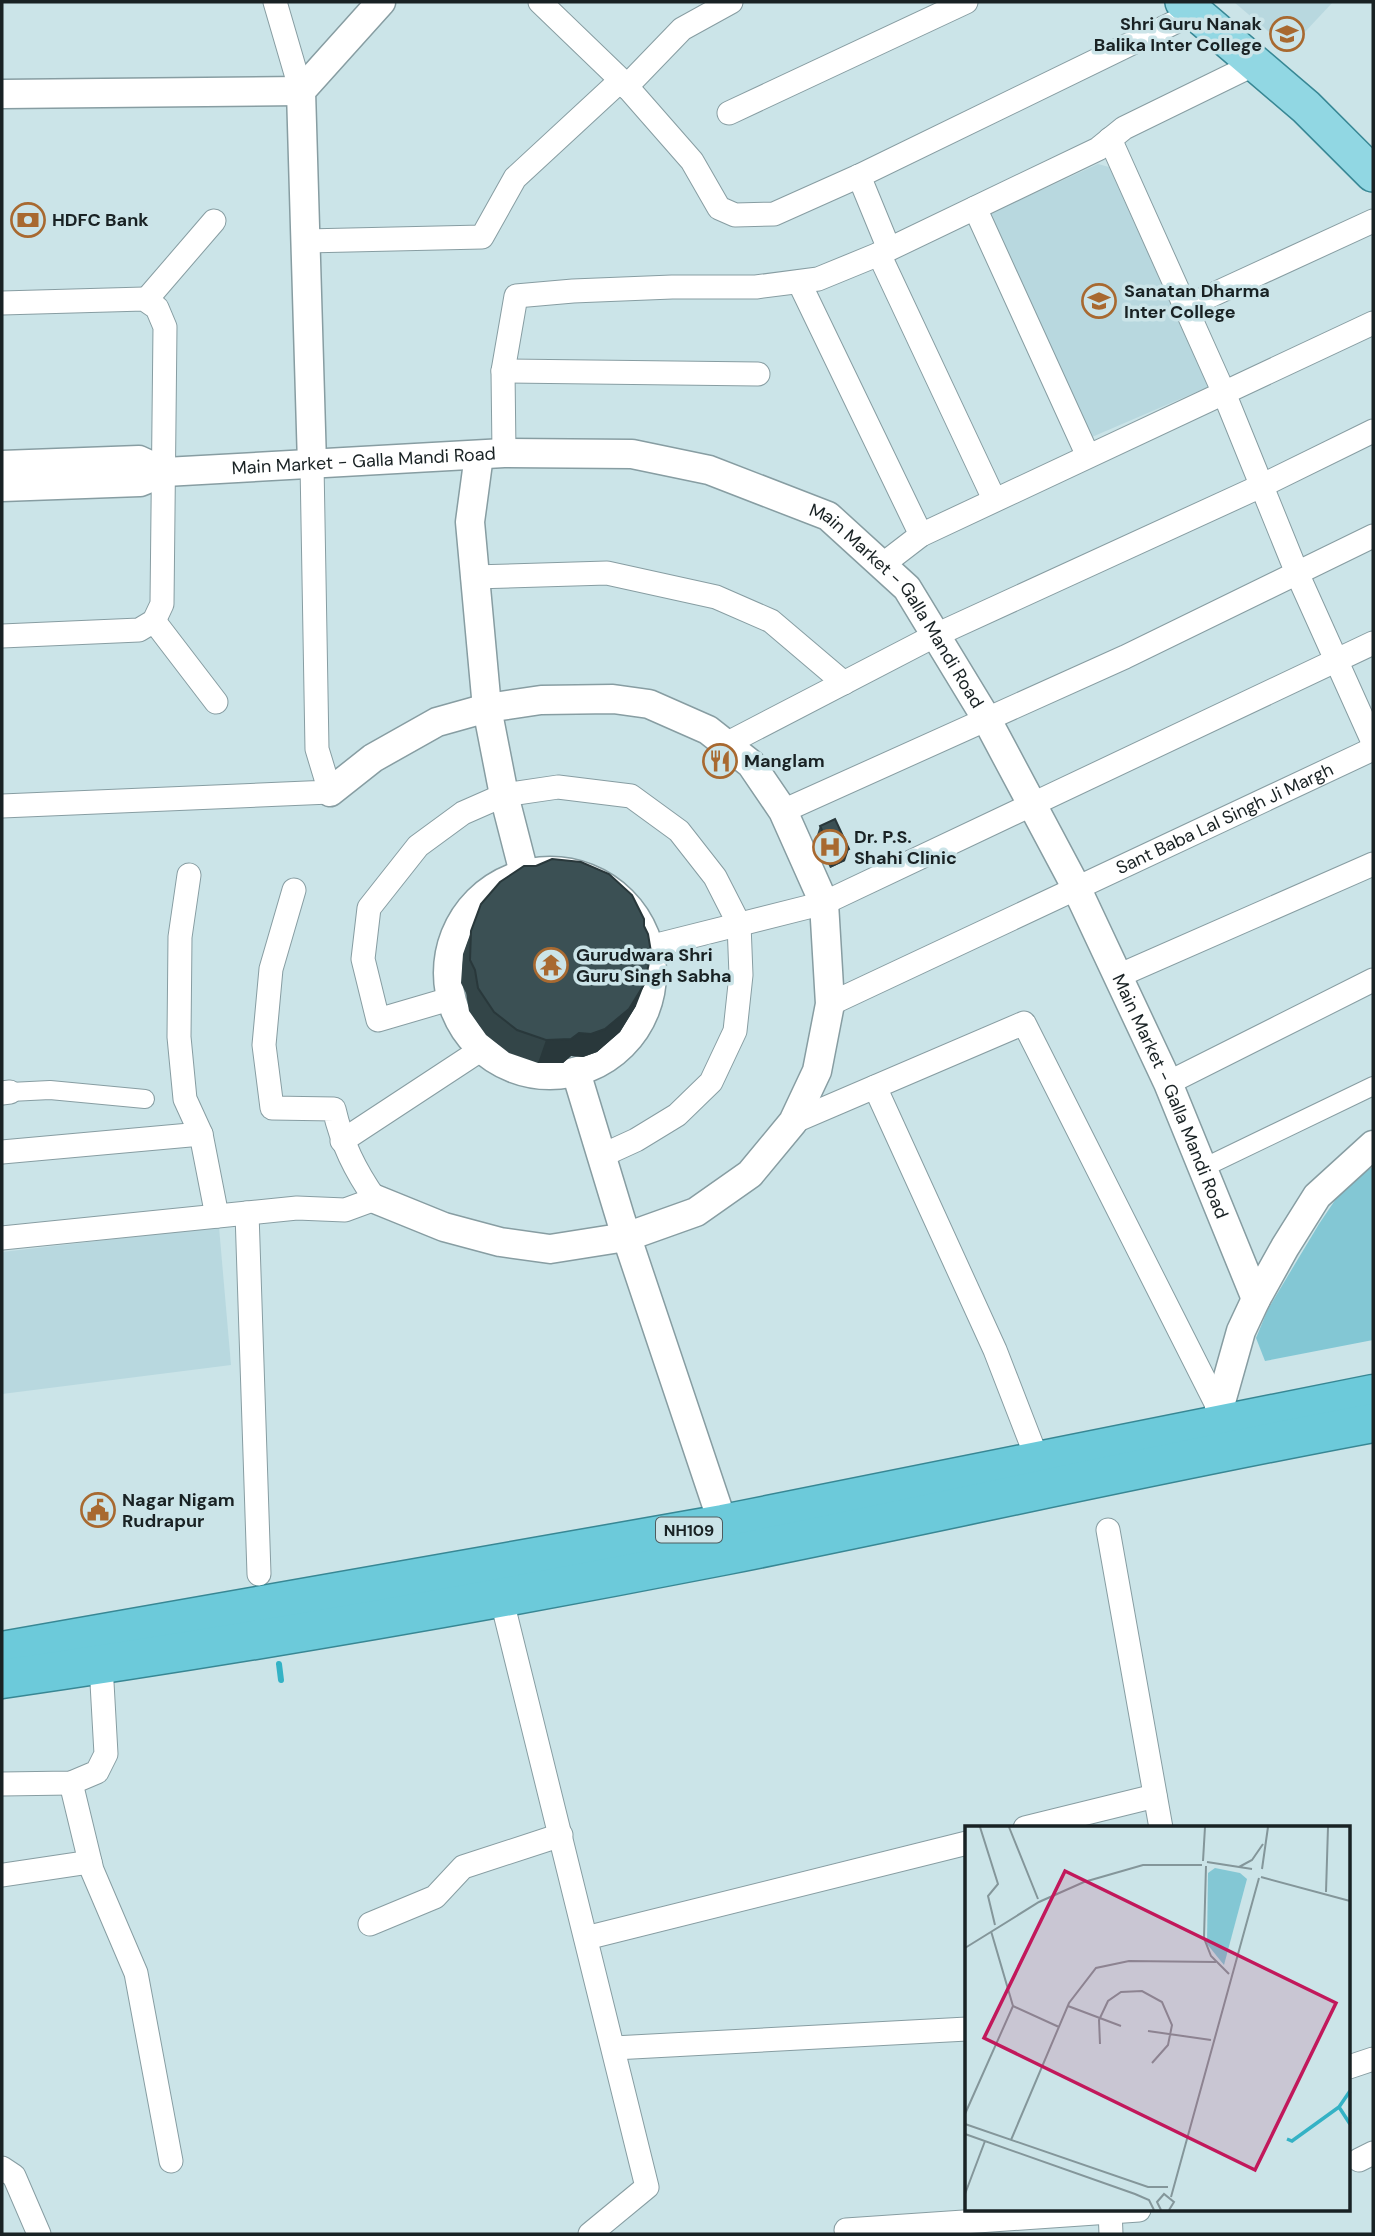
<svg xmlns="http://www.w3.org/2000/svg" width="1375" height="2236" font-family="'DM Sans',sans-serif">
	<style>
		.built { fill: #b8d8df }
		.green { fill: #83c7d4 }
		.lines { fill: none; stroke-linecap: round; stroke-linejoin: round }
		.stream { stroke: #34b2c5; stroke-width: 6 }
		.pedestrian-casing { stroke: #879da2; stroke-width: 20 }
		.minor-casing { stroke: #879da2; stroke-width: 25 }
		.tertiary-casing { stroke: #879da2; stroke-width: 31 }
		.primary-casing { stroke: #388794; stroke-width: 38 }
		.trunk-casing { stroke: #388794; stroke-width: 41 }
		.pedestrian { stroke: #fff; stroke-width: 18 }
		.minor { stroke: #fff; stroke-width: 23 }
		.tertiary { stroke: #fff; stroke-width: 28 }
		.primary { stroke: #91d7e3; stroke-width: 35 }
		.trunk { stroke: #6ccada; stroke-width: 38 }
		.wall { fill: #334548 }
		.shaded-wall { fill: #29383b }
		.building { fill: #3b5054; stroke: #29383b; stroke-width: 2 }
		.labels { text-anchor: middle; stroke-width: 7; stroke-linejoin: round; paint-order: stroke }
		.shield { fill: #cbe4e8; stroke: #4e5c5f; stroke-width: 2 }
		.shield-label { font-size: 16px; font-weight: bold; fill: #192224 }
		.poi-label { font-size: 18px; font-weight: bold; fill: #192224; stroke: #cbe4e8; text-anchor: start }
		.street-label { font-size: 18px; fill: #192224; stroke: #cbe4e8 }
		.inset-river { fill: none; stroke: #34b2c5; stroke-width: 3.5 }
		.inset-road { fill: none; stroke: #84969a; stroke-width: 2 }
		.view { fill: #c2185b; fill-opacity: 0.15; stroke: #c2185b; stroke-width: 3.5 }
		.inset-edge { fill: none; stroke: #192224; stroke-width: 3.5 }
	</style>
	<rect width="100%" height="100%" fill="#cbe4e8"/>
	<g class="built">
		<polygon points="1234,2 1333,2 1289,49"/>
		<polygon points="1098,164 1109,167 1208,387 1092,437 987,215"/>
		<polygon points="219,1227 231,1365 2,1394 2,1252"/>
	</g>
	<polygon class="green" points="1373,1167 1373,1340 1265,1361 1256,1338 1268,1309 1319,1224 1350,1178"/>
	<g class="lines">
		<polyline class="stream" points="279,1664 281,1680"/>
		<g class="pedestrian-casing">
			<g id="pedestrian">
				<polyline points="10,1092 50,1090 145,1099"/>
				<polyline points="1203,1168 1373,1086"/>
			</g>
		</g>
		<g class="minor-casing">
			<g id="minor">
				<polyline points="275,2 301,91"/>
				<polyline points="540,2 621,80 692,161 719,208 735,215 774,214 859,176 1196,12"/>
				<polyline points="626,87 682,29 731,2"/>
				<polyline points="729,113 966,2"/>
				<polyline points="1110,139 1224,393 1297,573 1373,742"/>
				<polyline points="859,176 889,249"/>
				<polyline points="975,208 1088,456"/>
				<polyline points="306,241 482,237 515,178 621,80"/>
				<polyline points="879,254 994,499"/>
				<polyline points="799,282 921,535"/>
				<polyline points="146,300 214,221"/>
				<polyline points="2,303 144,299 157,308 165,327 162,604 154,621 139,630 2,636"/>
				<polyline points="1186,307 1373,221"/>
				<polyline points="503,371 758,374"/>
				<polyline points="504,453 503,371 516,296 573,291 672,287 756,287 818,279 879,254 1098,149 1124,128 1257,63"/>
				<polyline points="882,565 921,535 1373,323"/>
				<polyline points="473,577 607,573 716,597 771,621 844,683"/>
				<polyline points="154,621 216,702"/>
				<polyline points="726,744 936,635 1261,486 1373,431"/>
				<polyline points="2,806 330,792 317,749 312,464"/>
				<polyline points="783,811 1125,657 1373,536"/>
				<polyline points="189,875 180,937 179,1037 185,1099 201,1134 217,1216"/>
				<polyline points="649,947 824,903 1373,643"/>
				<polyline points="1118,976 1373,864"/>
				<polyline points="453,998 378,1020 363,959 369,908 418,846 463,813 504,795 558,787 631,796 679,831 715,877 739,924 741,975 735,1031 711,1082 677,1115 636,1140 601,1156"/>
				<path id="s1" d="M830,1004L1373,749"/>
				<polyline points="1168,1083 1373,980"/>
				<polyline points="875,1087 995,1350 1038,1461"/>
				<polyline points="2,1093 10,1092"/>
				<polyline points="793,1122 1024,1023 1219,1409"/>
				<polyline points="342,1141 482,1049"/>
				<polyline points="2,1152 201,1134"/>
				<polyline points="247,1213 259,1574"/>
				<path d="M2,1238L297,1208L345,1210L375,1199C355,1170 342,1144 334,1109L272,1108L264,1045L271,969L294,890"/>
				<polyline points="1108,1530 1161,1828"/>
				<polyline points="501,1597 647,2187 590,2234"/>
				<polyline points="71,1783 92,1870 136,1973 171,2161"/>
				<polyline points="2,1784 71,1783 97,1772 106,1754 101,1665"/>
				<polyline points="1025,1828 1155,1796"/>
				<polyline points="3,1875 90,1862"/>
				<polyline points="370,1924 435,1897 463,1867 561,1835"/>
				<polyline points="586,1938 967,1843"/>
				<polyline points="614,2048 967,2029"/>
				<polyline points="1349,2067 1373,2059"/>
				<polyline points="1359,2160 1373,2153"/>
				<polyline points="2,2168 14,2176 39,2234"/>
				<polyline points="1110,2210 1111,2234"/>
				<polyline points="846,2230 1139,2210"/>
			</g>
		</g>
		<g class="tertiary-casing">
			<g id="tertiary">
				<polyline points="2,94 301,91"/>
				<polyline points="479,455 470,522 487,708 504,795 524,873"/>
				<polyline points="312,464 301,91 381,2"/>
				<polyline points="2,465 139,460 165,472"/>
				<path id="s2" d="M2,487L140,482L165,472L504,453L632,454L709,470L828,516L907,588L986,718L1076,887L1168,1083L1256,1299"/>
				<polyline points="330,792 373,758 437,722 487,708 541,700 613,699 649,704 708,730 751,764 783,811 824,903 830,1004 817,1071 793,1122 750,1174 696,1212 626,1237 550,1249 500,1242 444,1227 375,1199"/>
				<circle cx="550" cy="973" r="102"/>
				<polyline points="576,1072 621,1220 723,1524"/>
				<polyline points="1223,1424 1219,1409 1241,1331 1256,1299 1285,1247 1317,1196 1373,1145"/>
			</g>
		</g>
		<g class="primary-casing">
			<polyline id="primary" points="1183,2 1306,107 1373,174"/>
		</g>
		<g class="trunk-casing">
			<g id="trunk">
				<polyline points="2,1651 723,1524 1373,1394"/>
				<path d="M2,1679C244,1644 487,1602 727,1555C943,1512 1157,1463 1373,1423"/>
			</g>
		</g>
		<use href="#pedestrian" class="pedestrian"/>
		<use href="#minor" class="minor"/>
		<use href="#tertiary" class="tertiary"/>
		<use href="#primary" class="primary"/>
		<use href="#trunk" class="trunk"/>
	</g>
	<g class="wall">
		<polygon points="820,826 845,861 830,868 816,838"/>
		<polygon points="481,904 636,1006 620,1032 597,1052 583,1057 571,1056 563,1063 538,1063 509,1053 486,1035 469,1011 466,993 461,983 463,954"/>
	</g>
	<g class="shaded-wall">
		<polygon points="849,849 845,861 830,868 834,856"/>
		<polygon points="645,983 636,1006 620,1032 597,1052 583,1057 571,1056 563,1063 538,1063 546,1040"/>
	</g>
	<g class="building">
		<polygon points="835,819 849,849 834,856 820,826"/>
		<polygon points="552,859 581,862 609,874 632,895 644,919 644,926 648,934 651,952 645,983 629,1009 605,1029 591,1034 579,1033 571,1039 546,1040 517,1030 494,1012 478,988 475,970 470,960 471,931 481,904 500,882 524,866 536,866"/>
	</g>
	<defs>
		<g id="school-ring" transform="scale(1.75)"><circle r="9.5" fill="#cbe4e8" stroke="#a86930" stroke-width="1.5"/><path d="M0-5L7-2L0 1L-7-2ZM-4 1L0 2.5L4 1V4Q0 6-4 4Z" fill="#a86930"/></g>
		<g id="bank-ring" transform="scale(1.75)"><circle r="9.5" fill="#cbe4e8" stroke="#a86930" stroke-width="1.5"/><path d="M-6-4H6V4H-6ZM0-2.3a2.3 2.3 0 1 0 0 4.6a2.3 2.3 0 1 0 0-4.6Z" fill="#a86930"/></g>
		<g id="restaurant-ring" transform="scale(1.75)"><circle r="9.5" fill="#cbe4e8" stroke="#a86930" stroke-width="1.5"/><path d="M-5-6h1v4h1v-4h1v4h1v-4h1v5L-1.5 .5V6h-2V.5L-5-1ZM5-6V6H3V1.5H1.5Q1.5-4 5-6Z" fill="#a86930"/></g>
		<g id="hospital-ring" transform="scale(1.75)"><circle r="9.5" fill="#cbe4e8" stroke="#a86930" stroke-width="1.5"/><path d="M-5-5h3v3.5h4V-5h3V5h-3V1.5h-4V5h-3Z" fill="#a86930"/></g>
		<g id="temple-ring" transform="scale(1.75)"><circle r="9.5" fill="#cbe4e8" stroke="#a86930" stroke-width="1.5"/><path d="M0-6L5-2H3V0L6.5 2.5H4V6H1.5V3h-3V6H-4V2.5H-6.5L-3 0V-2H-5Z" fill="#a86930"/></g>
		<g id="civic-ring" transform="scale(1.75)"><circle r="9.5" fill="#cbe4e8" stroke="#a86930" stroke-width="1.5"/><path d="M-.6-6.5H3V-4.5H.6V-3L4-1V1h2V6H-6V1h2V-1L-.6-3ZM-1.2 2.5V6h2.4V2.5Z" fill="#a86930"/></g>
	</defs>
	<g fill-rule="evenodd">
		<use href="#school-ring" x="1287" y="34"/>
		<use href="#bank-ring" x="28" y="220"/>
		<use href="#school-ring" x="1099" y="301"/>
		<use href="#restaurant-ring" x="720" y="761"/>
		<use href="#hospital-ring" x="830" y="847"/>
		<use href="#temple-ring" x="551" y="965"/>
		<use href="#civic-ring" x="98" y="1510"/>
	</g>
	<g class="labels">
		<rect class="shield" x="656" y="1517.5" width="66" height="25" rx="5"/>
		<g class="shield-label">
			<text x="689" y="1536">NH109</text>
		</g>
		<g class="poi-label">
			<text x="1262" y="30" text-anchor="end">Shri Guru Nanak<tspan x="1262" dy="21">Balika Inter College</tspan></text>
			<text x="52" y="226">HDFC Bank</text>
			<text x="1124" y="297">Sanatan Dharma<tspan x="1124" dy="21">Inter College</tspan></text>
			<text x="744" y="767">Manglam</text>
			<text x="854" y="843">Dr. P.S.<tspan x="854" dy="21">Shahi Clinic</tspan></text>
			<text x="576" y="961">Gurudwara Shri<tspan x="576" dy="21">Guru Singh Sabha</tspan></text>
			<text x="122" y="1506">Nagar Nigam<tspan x="122" dy="21">Rudrapur</tspan></text>
		</g>
		<g class="street-label">
			<text dy="6" stroke="none"><textPath href="#s2" startOffset="364">Main Market - Galla Mandi Road</textPath></text>
			<text dy="6" stroke="none"><textPath href="#s2" startOffset="952">Main Market - Galla Mandi Road</textPath></text>
			<text dy="6" stroke="none"><textPath href="#s1" startOffset="436">Sant Baba Lal Singh Ji Margh</textPath></text>
			<text dy="6" stroke="none"><textPath href="#s2" startOffset="1519">Main Market - Galla Mandi Road</textPath></text>
		</g>
	</g>
	<g transform="translate(965 1826)">
		<rect width="385" height="385" fill="#cbe4e8"/>
		<path d="M250,42L275,47L282,53L259,139L242,118L243,47Z" fill="#83c7d4"/>
		<path class="inset-river" d="M385,265L374,281L385,298M322,313L327,315L374,281"/>
		<path class="inset-road" d="M15,1L33,58L23,70L30,99M44,1L73,73M238,35L240,1M242,36L287,43M241,40L239,112L246,130L264,148M274,41L287,34L298,18M297,43L303,1M296,51L385,75M361,66L363,1M26,105L48,180L94,201M0,122L74,76L119,56L178,39H237M103,180L156,200M183,205L246,214M135,218L134,194L143,175L156,166L177,165L197,176L207,199L203,219L187,237M0,288L48,180M0,298L183,361H203M0,308L170,368L184,374L189,384M46,314L104,177L131,142L164,135L251,136M0,368L20,315M206,371L294,52M196,384L192,376L199,368L209,376L204,384"/>
		<path class="view" d="M100,45L371,177L290,344L19,212Z"/>
		<rect width="385" height="385" class="inset-edge"/>
	</g>
	<rect width="1375" height="2236" fill="none" stroke="#192224" stroke-width="7"/>
</svg>
